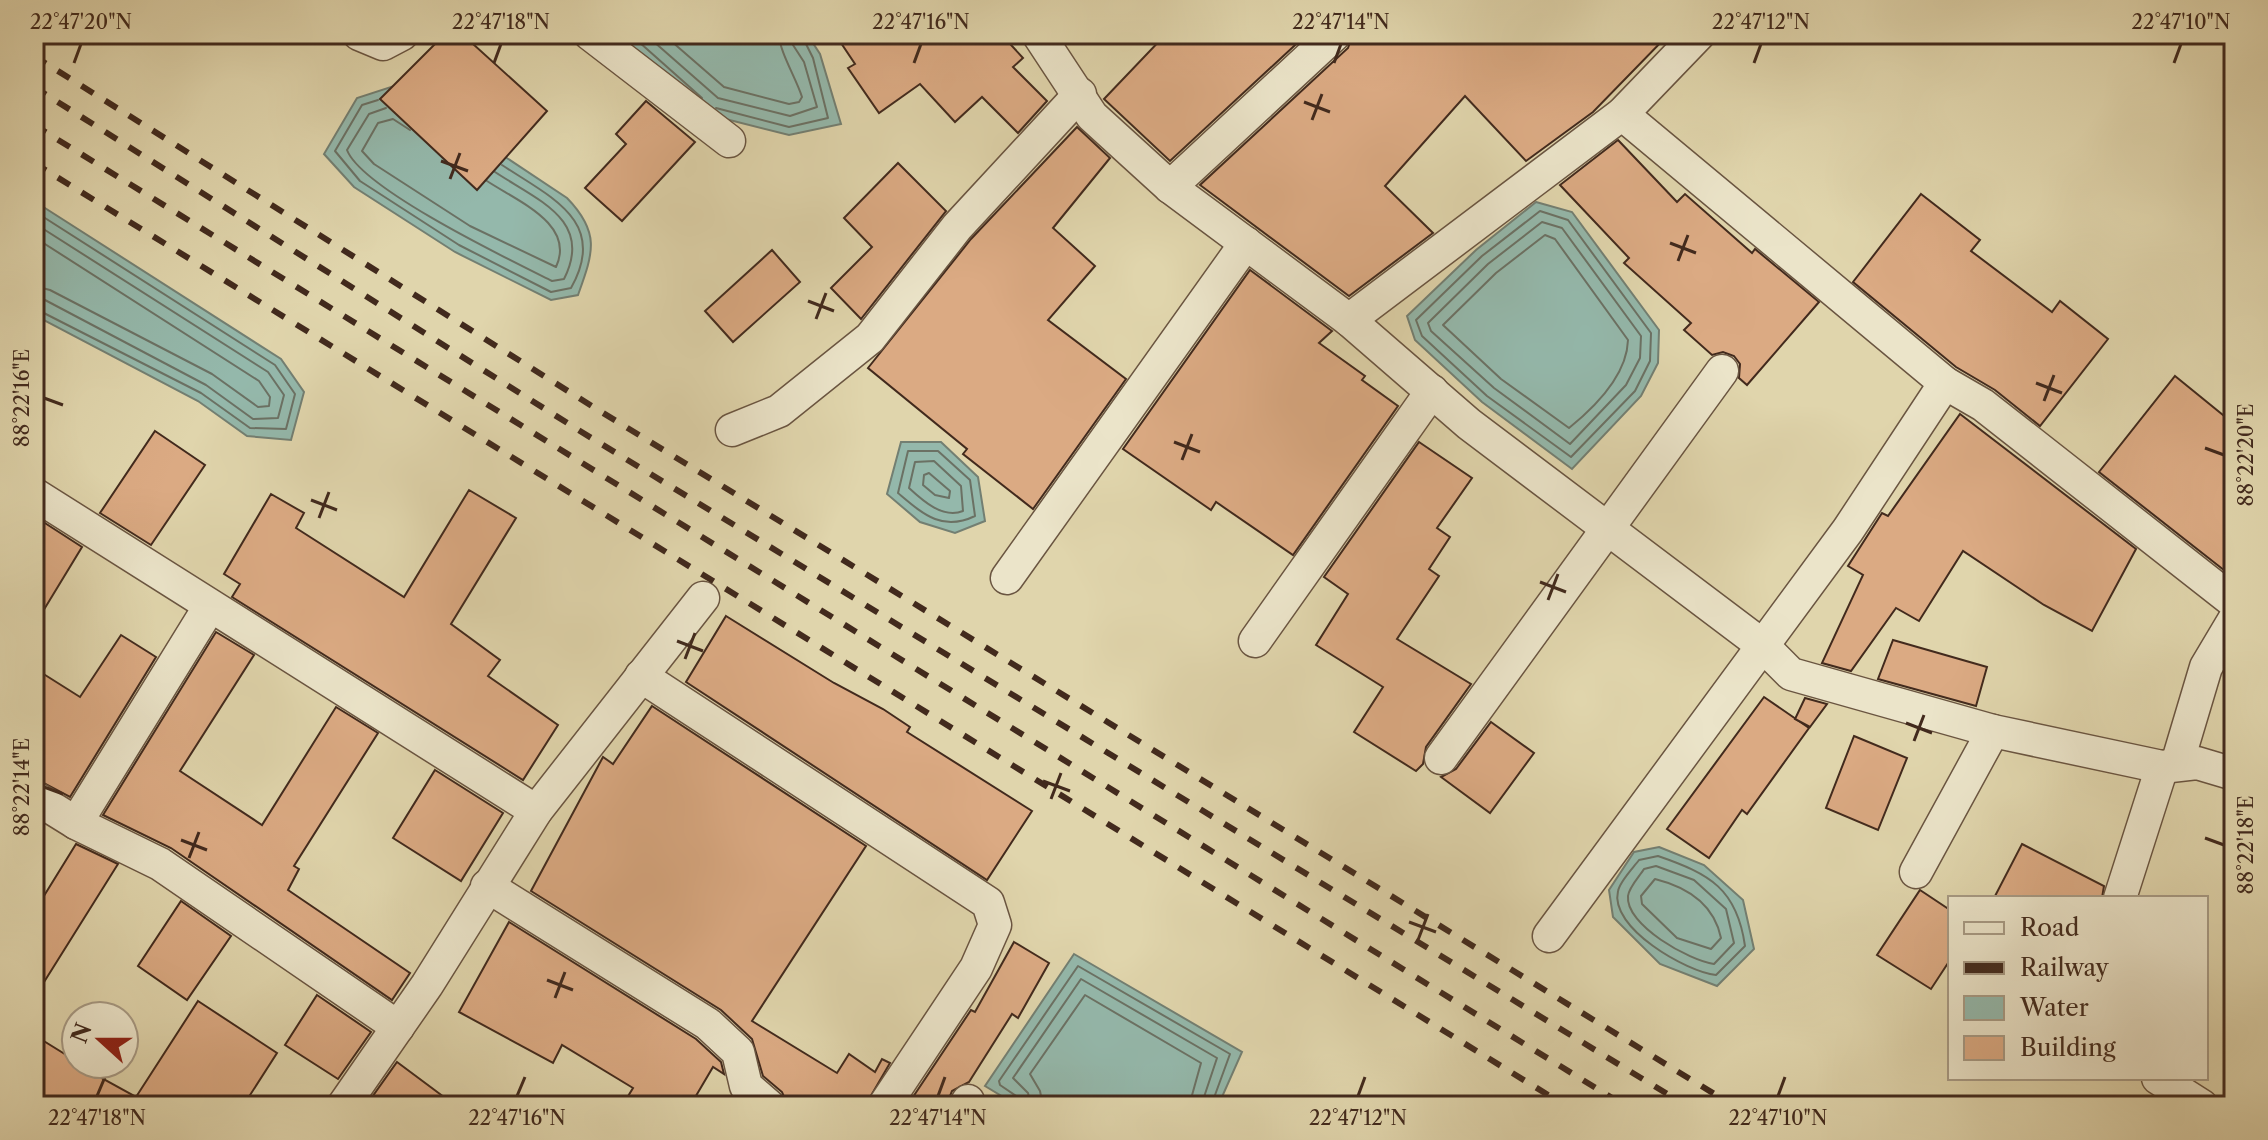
<svg xmlns="http://www.w3.org/2000/svg" width="2268" height="1140" font-family="'Libre Caslon Text',serif">
	<style>
		.water { fill: #94b8ab; stroke: #737f72; stroke-width: 2 }
		.lines { fill: none; stroke-linecap: round; stroke-linejoin: round }
		.shore { stroke: #6b7164; stroke-width: 2 }
		.building { fill: #dbaa83; stroke: #422a1d; stroke-width: 2 }
		.street-casing { stroke: #6a5541; stroke-width: 35 }
		.street { stroke: #ebe4c9; stroke-width: 32 }
		.rail { stroke: #422a1d; stroke-width: 6; stroke-dasharray: 14 14; stroke-linecap: butt }
		.ticks { fill: none; stroke: #422a1d; stroke-width: 3 }
		.neatline { fill: none; stroke: #422a1d; stroke-width: 3 }
		.ticks-label { font-size: 20px; text-anchor: middle; fill: #422a1d }
	</style>
	<rect width="100%" height="100%" fill="#e0d5ac"/>
	<filter id="stains"><feTurbulence type="fractalNoise" baseFrequency=".0025" numOctaves="4"/><feColorMatrix values="0 0 0 0 .2 0 0 0 0 .09 0 0 0 0 .02 0 0 0 .5 -.17"/></filter>
	<radialGradient id="worn" r=".72"><stop offset=".6" stop-color="#630" stop-opacity="0"/><stop offset="1" stop-color="#630" stop-opacity=".3"/></radialGradient>
	<g class="water">
		<polygon points="617,34 807,34 820,54 841,124 789,135 710,115"/>
		<path d="M397,85L567,198C601,233 593,253 578,295L551,300L455,252L354,187L324,154L357,98Z"/>
		<polygon points="34,201 281,359 304,392 291,440 247,436 198,401 34,315"/>
		<polygon points="1536,202 1572,212 1659,330 1658,363 1641,396 1572,469 1482,402 1415,340 1407,316 1476,250"/>
		<polygon points="901,442 941,442 978,477 985,521 955,533 920,522 887,494"/>
		<polygon points="1659,847 1704,865 1743,900 1754,949 1717,986 1660,964 1613,917 1609,890 1634,852"/>
		<polygon points="1074,954 1242,1052 1218,1106 1018,1106 985,1086"/>
	</g>
	<g class="lines">
		<g class="shore">
			<polyline points="630,34 702,98"/>
			<polyline points="645,34 718,98 790,116 817,107 804,62 793,45 791,34"/>
			<path d="M663,34L724,87L789,104L799,102L802,97C796,78 779,51 779,34"/>
			<path d="M378,100L362,105L335,151L360,181L459,245L551,292L571,288C609,221 550,197 502,165"/>
			<path d="M386,108L369,114L347,150C362,189 510,260 552,281L564,279C594,220 537,200 495,172"/>
			<polyline points="716,108 789,127 828,118 813,58 801,34"/>
			<path d="M410,130L393,119L378,123L362,151L374,164L470,226L556,267C576,224 517,201 487,181"/>
			<polyline points="34,211 275,365 295,394 286,429 250,428 201,393 34,308"/>
			<polygon points="1540,211 1568,220 1651,333 1650,361 1635,391 1571,457 1487,396 1422,336 1416,320 1482,256"/>
			<polygon points="1542,222 1562,228 1641,336 1640,358 1626,385 1570,444 1494,388 1431,331 1428,323 1488,264"/>
			<polyline points="34,223 268,372 284,395 278,418 253,419 206,385 45,300 34,298"/>
			<path d="M1545,235L1555,239L1628,340C1627,375 1595,407 1569,428L1501,379L1443,325L1496,273Z"/>
			<polyline points="34,237 259,381 270,397 269,406 258,407 212,374 50,290 34,286"/>
			<path d="M908,451H938L970,480L975,516C942,532 923,514 898,493Z"/>
			<path d="M934,461L961,486L963,511C943,519 923,501 909,488L915,462Z"/>
			<polygon points="929,473 950,491 949,498 935,495 923,485 924,475"/>
			<path d="M1658,856C1710,874 1737,889 1745,946L1716,975C1687,972 1609,928 1618,891C1620,881 1633,868 1639,860Z"/>
			<path d="M1656,866L1694,880L1726,909L1734,943L1714,964C1690,961 1625,925 1628,896C1629,887 1639,877 1644,869Z"/>
			<path d="M1655,879C1687,887 1714,904 1721,938L1711,949L1677,938L1642,904L1641,896Z"/>
			<polyline points="1021,1106 1019,1098 1000,1085 999,1081 1078,966 1230,1054 1211,1106"/>
			<polyline points="1031,1106 1028,1093 1013,1078 1081,979 1217,1058 1201,1106"/>
			<polyline points="1043,1106 1040,1091 1030,1074 1085,995 1201,1063 1189,1106"/>
		</g>
	</g>
	<g class="building">
		<polygon points="445,34 462,34 547,111 477,190 380,99"/>
		<polygon points="835,34 1001,34 1023,58 1013,67 1047,101 1018,133 982,97 955,122 920,84 879,113 848,68 855,64"/>
		<polygon points="1166,34 1307,34 1170,161 1104,99"/>
		<polygon points="1353,34 1669,34 1593,112 1526,161 1465,96 1385,186 1433,233 1349,296 1200,185 1348,48"/>
		<polygon points="646,101 695,142 622,221 585,188 626,144 616,134"/>
		<polygon points="1077,127 1110,158 1053,228 1095,266 1048,320 1126,379 1033,509 963,454 967,449 868,368 971,239"/>
		<polygon points="1618,140 1677,202 1685,194 1752,253 1755,249 1819,302 1747,385 1739,378 1740,364 1734,356 1723,352 1712,355 1684,330 1691,323 1624,263 1629,258 1560,185"/>
		<polygon points="898,163 946,211 861,319 831,288 872,247 844,218"/>
		<polygon points="1921,194 1980,240 1971,251 2052,312 2060,301 2108,339 2040,426 1995,390 1956,367 1853,282"/>
		<polygon points="772,250 800,282 733,342 705,311"/>
		<polygon points="1250,270 1332,331 1319,343 1365,376 1362,380 1398,406 1293,555 1216,502 1211,510 1123,449"/>
		<polygon points="2175,376 2234,424 2234,578 2099,472"/>
		<polygon points="1960,414 2136,549 2092,631 2044,605 1963,551 1919,621 1896,608 1851,671 1822,663 1863,575 1848,566 1882,513 1888,516"/>
		<polygon points="155,431 205,465 151,545 100,513"/>
		<polygon points="1419,442 1472,478 1437,528 1450,537 1429,569 1439,576 1397,639 1471,684 1426,747 1423,764 1416,771 1354,732 1383,687 1316,645 1348,594 1324,577"/>
		<polygon points="469,490 516,518 451,624 500,660 488,676 558,725 523,780 232,597 240,584 224,574 271,494 304,513 296,528 404,597"/>
		<polygon points="34,516 82,547 34,626"/>
		<polygon points="726,616 834,683 883,709 910,727 907,732 1032,811 987,880 686,682"/>
		<polygon points="216,632 254,655 180,771 262,825 336,707 378,733 294,866 299,869 288,890 410,973 392,1000 171,848 103,815"/>
		<polygon points="121,635 156,657 70,797 34,778 34,668 80,697"/>
		<polygon points="1893,640 1987,667 1976,706 1878,679"/>
		<polygon points="1764,697 1809,728 1747,814 1742,810 1709,858 1667,829"/>
		<polygon points="1805,698 1827,704 1810,727 1795,719"/>
		<polygon points="652,706 866,846 752,1021 837,1073 849,1054 875,1072 882,1059 890,1063 865,1106 788,1106 782,1092 763,1076 752,1039 721,1010 531,891 603,757 613,764"/>
		<polygon points="1491,722 1534,753 1490,813 1441,777 1456,769"/>
		<polygon points="1854,736 1907,758 1878,830 1826,808"/>
		<polygon points="435,770 503,813 461,881 393,838"/>
		<polygon points="76,844 118,864 34,998 34,912"/>
		<polygon points="2022,844 2104,886 2102,898 1994,898"/>
		<polygon points="1920,890 1950,910 1950,960 1931,989 1877,955"/>
		<polygon points="181,901 231,936 187,1000 138,966"/>
		<polygon points="509,922 696,1039 721,1062 724,1074 713,1067 690,1106 622,1106 633,1088 562,1045 553,1063 459,1012"/>
		<polygon points="1014,942 1049,963 1018,1018 1012,1014 969,1082 952,1091 946,1106 907,1106 971,1010 975,1012"/>
		<polygon points="317,995 371,1032 338,1079 285,1045"/>
		<polygon points="198,1001 277,1053 243,1106 34,1106 34,1035 76,1061 76,1064 136,1097"/>
		<polygon points="397,1062 456,1106 380,1106 370,1100"/>
	</g>
	<g class="lines">
		<g class="street-casing">
			<g id="street">
				<polyline points="359,34 383,44 402,34"/>
				<polyline points="590,34 729,141"/>
				<polyline points="1038,34 1092,116 1170,187 1349,320 1469,424 1762,645 1791,674 1993,731 2162,767 2197,763 2234,774"/>
				<polyline points="1622,114 1945,383 1983,405 2234,602"/>
				<polyline points="1170,187 1335,34"/>
				<polyline points="1349,320 1622,114 1699,34"/>
				<polyline points="732,430 779,411 870,338 957,227 1080,94"/>
				<polyline points="34,494 536,811"/>
				<polyline points="1007,578 1246,243"/>
				<polyline points="1255,641 1432,391"/>
				<polyline points="641,676 988,903 995,925 976,968 884,1106"/>
				<polyline points="1441,758 1722,371"/>
				<polyline points="2177,764 2206,667 2234,620"/>
				<polyline points="34,797 76,823 160,864 398,1027"/>
				<polyline points="76,823 210,606"/>
				<polyline points="1916,872 1993,731"/>
				<polyline points="487,886 708,1024 738,1052 746,1086 769,1106"/>
				<polyline points="2120,898 2162,767"/>
				<polyline points="1549,936 1848,530 1945,383"/>
				<polyline points="2158,1078 2202,1106"/>
				<polyline points="343,1106 427,985 536,811 703,598"/>
				<polyline points="965,1106 968,1101"/>
			</g>
		</g>
		<use href="#street" class="street"/>
		<g class="rail">
			<polyline points="34,56 595,408 1734,1106"/>
			<polyline points="34,87 580,431 1687,1106"/>
			<polyline points="34,125 1625,1106"/>
			<polyline points="34,163 1566,1106"/>
		</g>
	</g>
	<path class="ticks" d="M74,63L81,44M494,63L501,44M914,63L921,44M1334,63L1341,44M1754,63L1761,44M2174,63L2181,44M1304,102L1330,112M1312,120L1322,94M441,161L468,171M450,179L460,153M1670,243L1696,253M1678,261L1688,235M808,301L834,311M816,319L826,293M2036,383L2062,393M44,398L63,405M2044,401L2054,375M1174,442L1200,452M2205,448L2224,455M1182,460L1192,434M311,500L337,510M319,518L329,492M1540,582L1566,592M1548,600L1558,574M677,641L703,651M685,659L695,633M1906,723L1932,733M1914,741L1924,715M1043,781L1070,791M44,787L63,794M1051,799L1061,773M2205,838L2224,845M181,840L207,850M189,858L199,832M1409,922L1436,932M1418,940L1428,914M547,980L573,990M555,998L565,972M97,1096L105,1077M517,1096L525,1077M938,1096L945,1077M1358,1096L1365,1077M1778,1096L1785,1077"/>
	<rect width="2268" height="1140" fill="none" stroke="#e0d5ac" stroke-width="88"/>
	<rect x="1948" y="896" width="260" height="184" fill="#ebe4c9" stroke="#a79a84" stroke-width="2"/>
	<rect x="1964" y="922" width="40" height="12" fill="#ebe4c9" stroke="#a79a84" stroke-width="2"/>
	<text x="2020" y="936" font-size="24" fill="#422a1d">Road</text>
	<rect x="1964" y="962" width="40" height="12" fill="#422a1d" stroke="#a79a84" stroke-width="2"/>
	<text x="2020" y="976" font-size="24" fill="#422a1d">Railway</text>
	<rect x="1964" y="996" width="40" height="24" fill="#94b8ab" stroke="#a79a84" stroke-width="2"/>
	<text x="2020" y="1016" font-size="24" fill="#422a1d">Water</text>
	<rect x="1964" y="1036" width="40" height="24" fill="#dbaa83" stroke="#a79a84" stroke-width="2"/>
	<text x="2020" y="1056" font-size="24" fill="#422a1d">Building</text>
	<g transform="translate(100 1040) rotate(291)"><circle r="38" fill="#ebe4c9" stroke="#a79a84" stroke-width="2"/>
	<path d="M0-6L14 30L0 20L-14 30Z" fill="#8f2418"/>
	<text y="-12" font-size="22" font-weight="bold" text-anchor="middle" fill="#422a1d">N</text>
	</g>
	<rect x="44" y="44" width="2180" height="1052" class="neatline"/>
	<g class="ticks-label">
		<text x="81" y="29">22°47'20"N</text>
		<text x="501" y="29">22°47'18"N</text>
		<text x="921" y="29">22°47'16"N</text>
		<text x="1341" y="29">22°47'14"N</text>
		<text x="1761" y="29">22°47'12"N</text>
		<text x="2181" y="29">22°47'10"N</text>
		<text transform="translate(22 398) rotate(-90)" y="7">88°22'16"E</text>
		<text transform="translate(2246 455) rotate(-90)" y="7">88°22'20"E</text>
		<text transform="translate(22 787) rotate(-90)" y="7">88°22'14"E</text>
		<text transform="translate(2246 845) rotate(-90)" y="7">88°22'18"E</text>
		<text x="97" y="1125">22°47'18"N</text>
		<text x="517" y="1125">22°47'16"N</text>
		<text x="938" y="1125">22°47'14"N</text>
		<text x="1358" y="1125">22°47'12"N</text>
		<text x="1778" y="1125">22°47'10"N</text>
	</g>
	<rect width="100%" height="100%" filter="url(#stains)"/>
	<rect width="100%" height="100%" fill="url(#worn)"/>
</svg>
